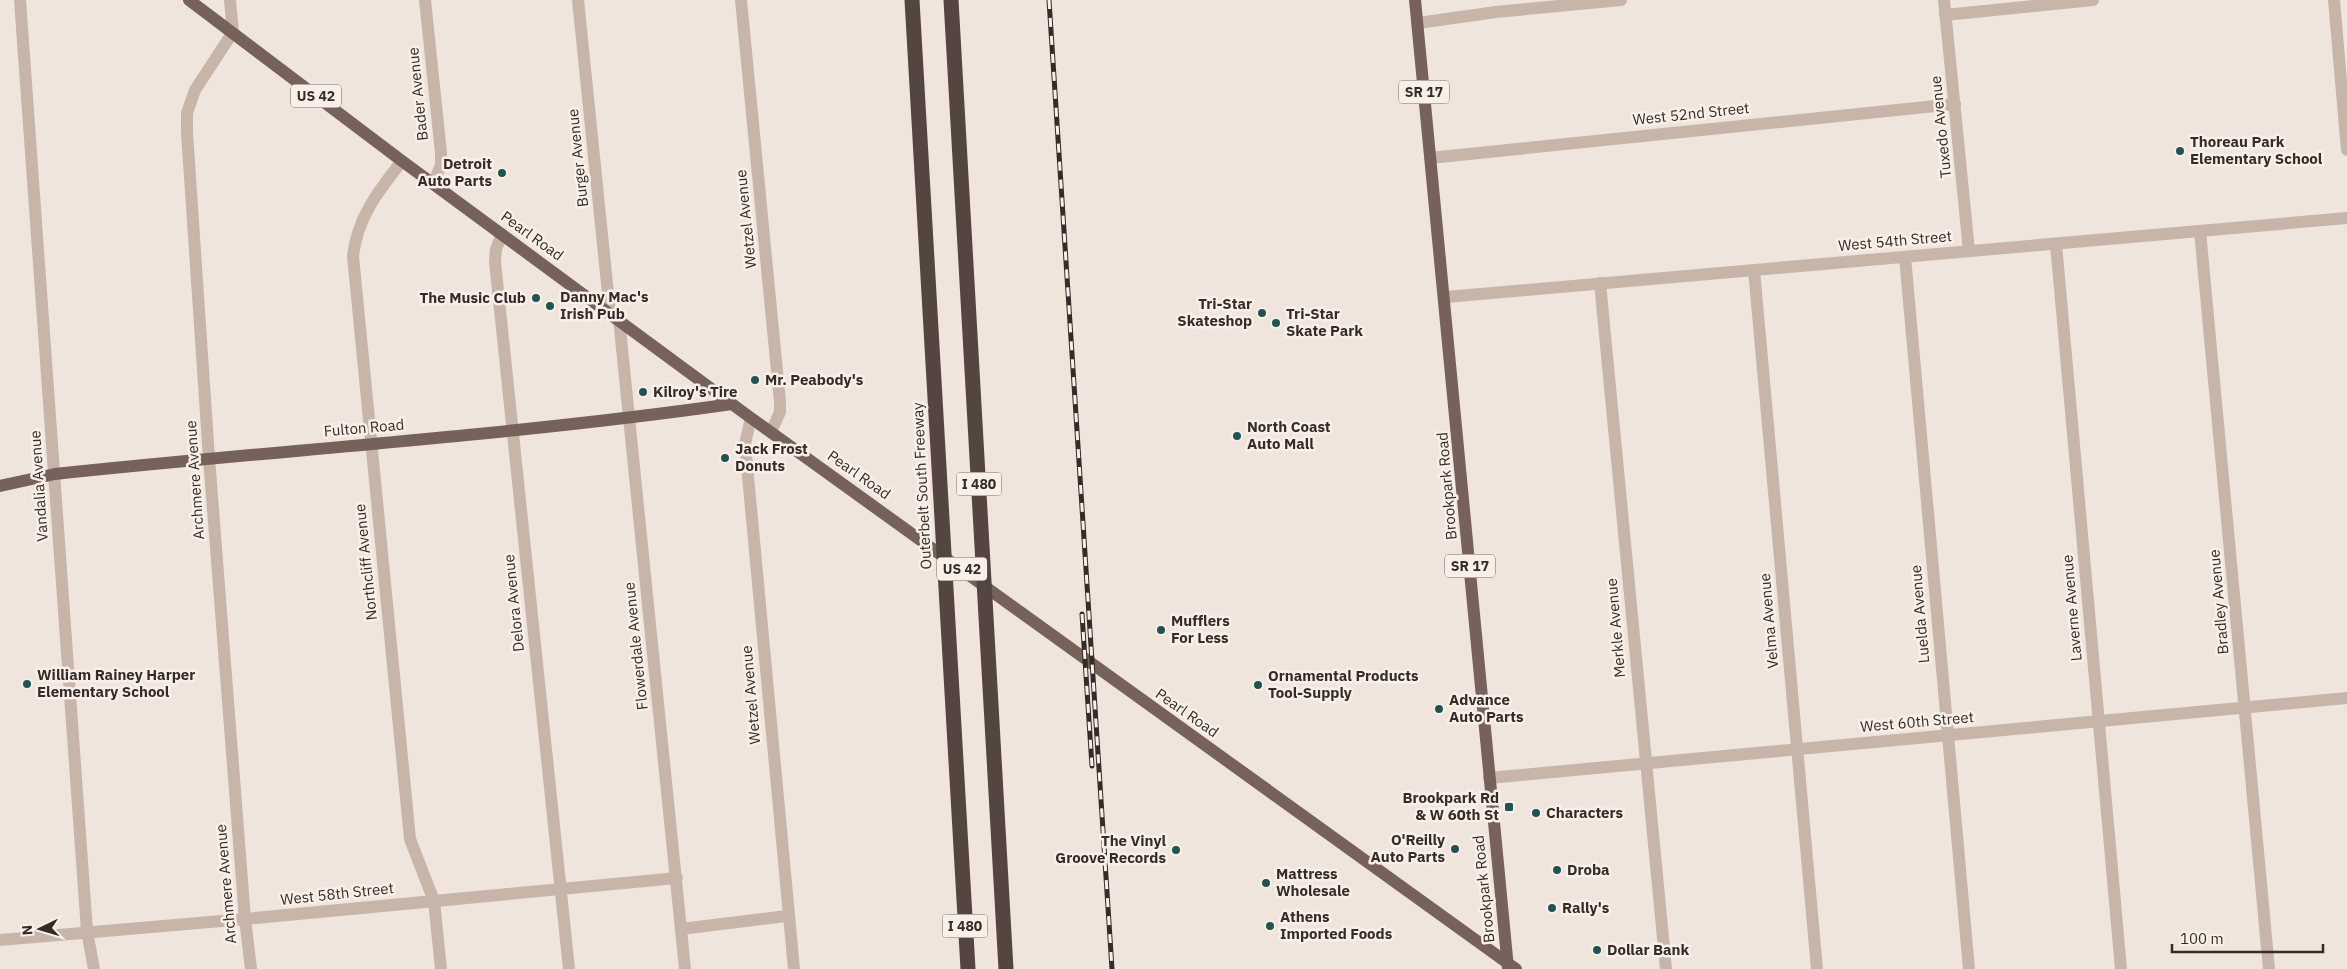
<svg xmlns="http://www.w3.org/2000/svg" width="2347" height="969" font-family="'IBM Plex Sans',sans-serif">
	<style>
		.lines { fill: none; stroke-linecap: round; stroke-linejoin: round }
		.minor { stroke: #c7b5a9; stroke-width: 12 }
		.major { stroke: #76625a; stroke-width: 12 }
		.highway { stroke: #554540; stroke-width: 15 }
		.rail-casing { stroke: #352b28; stroke-width: 5 }
		.rail { stroke: #f8f0e8; stroke-width: 3; stroke-dasharray: 9; stroke-linecap: butt }
		.poi-dot { fill: #215353; stroke: #f8f0e8; stroke-width: 2 }
		.labels { text-anchor: middle; stroke-width: 5; stroke-linejoin: round; paint-order: stroke }
		.shield { fill: #f8f0e8; stroke: #706662; stroke-width: 1 }
		.shield-label { font-size: 14px; font-weight: bold; fill: #352b28 }
		.street-label { font-size: 15px; fill: #352b28; stroke: #f8f0e8 }
		.poi-label { font-size: 15px; font-weight: bold; fill: #352b28; stroke: #f8f0e8; text-anchor: start }
	</style>
	<rect width="100%" height="100%" fill="#f0e5dc"/>
	<g class="lines">
		<g class="minor">
			<polyline points="20,0 87,931 94,969"/>
			<polyline points="230,0 233,32 195,90 187,113 187,133 209,458 245,919 251,969"/>
			<polyline points="425,0 441,153 441,165 433,184"/>
			<polyline points="578,0 610,313"/>
			<polyline points="741,0 780,402 780,412 771,432"/>
			<polyline points="1944,0 1969,251"/>
			<polyline points="2334,0 2347,150"/>
			<polyline points="1945,15 2093,0"/>
			<polyline points="1418,23 1496,12 1621,0"/>
			<polyline points="1430,158 1955,104"/>
			<path d="M402,161C379,190 357,218 353,256L410,839L434,901L441,969"/>
			<polyline points="2200,231 2269,969"/>
			<polyline points="502,234 496,249 495,262 569,969"/>
			<polyline points="2056,244 2121,969"/>
			<polyline points="1905,257 1969,969"/>
			<polyline points="1754,270 1817,969"/>
			<polyline points="1600,283 1666,969"/>
			<polyline points="1446,297 2347,218"/>
			<polyline points="619,319 685,969"/>
			<polyline points="751,418 745,444 794,969"/>
			<polyline points="1489,778 2347,698"/>
			<polyline points="681,929 787,916"/>
			<polyline points="0,940 245,919 677,878"/>
		</g>
		<g class="major">
			<polyline points="189,0 402,161 751,418 1516,969"/>
			<polyline points="1415,0 1508,968"/>
			<path d="M0,486L55,474C281,450 507,436 732,404"/>
		</g>
		<g class="highway">
			<polyline points="912,0 968,969"/>
			<polyline points="951,0 1006,969"/>
		</g>
		<g class="rail-casing">
			<g id="rail">
				<polyline points="1049,0 1112,969"/>
				<polyline points="1082,614 1092,766"/>
			</g>
		</g>
		<use href="#rail" class="rail"/>
	</g>
	<g class="poi-dot">
		<circle cx="2180" cy="151" r="5"/>
		<circle cx="502" cy="173" r="5"/>
		<circle cx="536" cy="298" r="5"/>
		<circle cx="550" cy="306" r="5"/>
		<circle cx="1262" cy="313" r="5"/>
		<circle cx="1276" cy="323" r="5"/>
		<circle cx="755" cy="380" r="5"/>
		<circle cx="643" cy="392" r="5"/>
		<circle cx="1237" cy="436" r="5"/>
		<circle cx="725" cy="458" r="5"/>
		<circle cx="1161" cy="630" r="5"/>
		<circle cx="27" cy="684" r="5"/>
		<circle cx="1258" cy="685" r="5"/>
		<circle cx="1439" cy="709" r="5"/>
		<rect x="1504" y="802" width="10" height="10" rx="2.5"/>
		<circle cx="1536" cy="813" r="5"/>
		<circle cx="1455" cy="849" r="5"/>
		<circle cx="1176" cy="850" r="5"/>
		<circle cx="1557" cy="870" r="5"/>
		<circle cx="1266" cy="883" r="5"/>
		<circle cx="1552" cy="908" r="5"/>
		<circle cx="1270" cy="926" r="5"/>
		<circle cx="1597" cy="950" r="5"/>
	</g>
	<g class="labels">
		<g class="shield">
			<rect x="1399" y="80.5" width="50" height="23" rx="4"/>
			<rect x="291" y="84.5" width="50" height="23" rx="4"/>
			<rect x="956.5" y="472.5" width="45" height="23" rx="4"/>
			<rect x="1445" y="554.5" width="50" height="23" rx="4"/>
			<rect x="937" y="557.5" width="50" height="23" rx="4"/>
			<rect x="942.5" y="914.5" width="45" height="23" rx="4"/>
		</g>
		<g class="shield-label">
			<text x="1424" y="97">SR 17</text>
			<text x="316" y="101">US 42</text>
			<text x="979" y="489">I 480</text>
			<text x="1470" y="571">SR 17</text>
			<text x="962" y="574">US 42</text>
			<text x="965" y="931">I 480</text>
		</g>
		<g class="street-label">
			<text transform="translate(418 94) rotate(-96)" y="5">Bader Avenue</text>
			<text transform="translate(1691 114) rotate(-6)" y="5">West 52nd Street</text>
			<text transform="translate(1941 127) rotate(-96)" y="5">Tuxedo Avenue</text>
			<text transform="translate(578 158) rotate(-96)" y="5">Burger Avenue</text>
			<text transform="translate(746 219) rotate(-96)" y="5">Wetzel Avenue</text>
			<text transform="translate(532 236) rotate(36)" y="5">Pearl Road</text>
			<text transform="translate(1895 241) rotate(-5)" y="5">West 54th Street</text>
			<text transform="translate(364 428) rotate(-5)" y="5">Fulton Road</text>
			<text transform="translate(859 475) rotate(35)" y="5">Pearl Road</text>
			<text transform="translate(195 480) rotate(-94)" y="5">Archmere Avenue</text>
			<text transform="translate(39 486) rotate(-94)" y="5">Vandalia Avenue</text>
			<text transform="translate(922 486) rotate(-93)" y="5">Outerbelt South Freeway</text>
			<text transform="translate(1447 486) rotate(-95)" y="5">Brookpark Road</text>
			<text transform="translate(366 562) rotate(-96)" y="5">Northcliff Avenue</text>
			<text transform="translate(2219 602) rotate(-95)" y="5">Bradley Avenue</text>
			<text transform="translate(514 603) rotate(-96)" y="5">Delora Avenue</text>
			<text transform="translate(2072 608) rotate(-95)" y="5">Laverne Avenue</text>
			<text transform="translate(1920 614) rotate(-95)" y="5">Luelda Avenue</text>
			<text transform="translate(1769 621) rotate(-95)" y="5">Velma Avenue</text>
			<text transform="translate(1616 628) rotate(-95)" y="5">Merkle Avenue</text>
			<text transform="translate(636 646) rotate(-96)" y="5">Flowerdale Avenue</text>
			<text transform="translate(751 695) rotate(-95)" y="5">Wetzel Avenue</text>
			<text transform="translate(1187 713) rotate(35)" y="5">Pearl Road</text>
			<text transform="translate(1917 722) rotate(-5)" y="5">West 60th Street</text>
			<text transform="translate(226 884) rotate(-95)" y="5">Archmere Avenue</text>
			<text transform="translate(1484 889) rotate(-96)" y="5">Brookpark Road</text>
			<text transform="translate(337 894) rotate(-6)" y="5">West 58th Street</text>
		</g>
		<g class="poi-label">
			<text x="2190" y="147">Thoreau Park<tspan x="2190" dy="17">Elementary School</tspan></text>
			<text x="492" y="169" text-anchor="end">Detroit<tspan x="492" dy="17">Auto Parts</tspan></text>
			<text x="560" y="302">Danny Mac's<tspan x="560" dy="17">Irish Pub</tspan></text>
			<text x="526" y="303" text-anchor="end">The Music Club</text>
			<text x="1252" y="309" text-anchor="end">Tri-Star<tspan x="1252" dy="17">Skateshop</tspan></text>
			<text x="1286" y="319">Tri-Star<tspan x="1286" dy="17">Skate Park</tspan></text>
			<text x="765" y="385">Mr. Peabody's</text>
			<text x="653" y="397">Kilroy's Tire</text>
			<text x="1247" y="432">North Coast<tspan x="1247" dy="17">Auto Mall</tspan></text>
			<text x="735" y="454">Jack Frost<tspan x="735" dy="17">Donuts</tspan></text>
			<text x="1171" y="626">Mufflers<tspan x="1171" dy="17">For Less</tspan></text>
			<text x="37" y="680">William Rainey Harper<tspan x="37" dy="17">Elementary School</tspan></text>
			<text x="1268" y="681">Ornamental Products<tspan x="1268" dy="17">Tool-Supply</tspan></text>
			<text x="1449" y="705">Advance<tspan x="1449" dy="17">Auto Parts</tspan></text>
			<text x="1499" y="803" text-anchor="end">Brookpark Rd<tspan x="1499" dy="17">&amp; W 60th St</tspan></text>
			<text x="1546" y="818">Characters</text>
			<text x="1445" y="845" text-anchor="end">O'Reilly<tspan x="1445" dy="17">Auto Parts</tspan></text>
			<text x="1166" y="846" text-anchor="end">The Vinyl<tspan x="1166" dy="17">Groove Records</tspan></text>
			<text x="1567" y="875">Droba</text>
			<text x="1276" y="879">Mattress<tspan x="1276" dy="17">Wholesale</tspan></text>
			<text x="1562" y="913">Rally's</text>
			<text x="1280" y="922">Athens<tspan x="1280" dy="17">Imported Foods</tspan></text>
			<text x="1607" y="955">Dollar Bank</text>
		</g>
	</g>
	<g transform="translate(40 929) rotate(265)" stroke="#f8f0e8" stroke-width="4" paint-order="stroke">
	<path d="M0-4L9 19L0 12L-9 19Z" fill="#352b28"/>
	<text y="-8" font-size="14" font-weight="bold" text-anchor="middle" fill="#352b28">N</text>
	</g>
	<path d="M2172 944v8h151v-8" fill="none" stroke="#352b28" stroke-width="2.5"/>
	<text x="2180" y="944" font-size="15" fill="#352b28" stroke="#f8f0e8" stroke-width="4" paint-order="stroke">100 m</text>
</svg>
